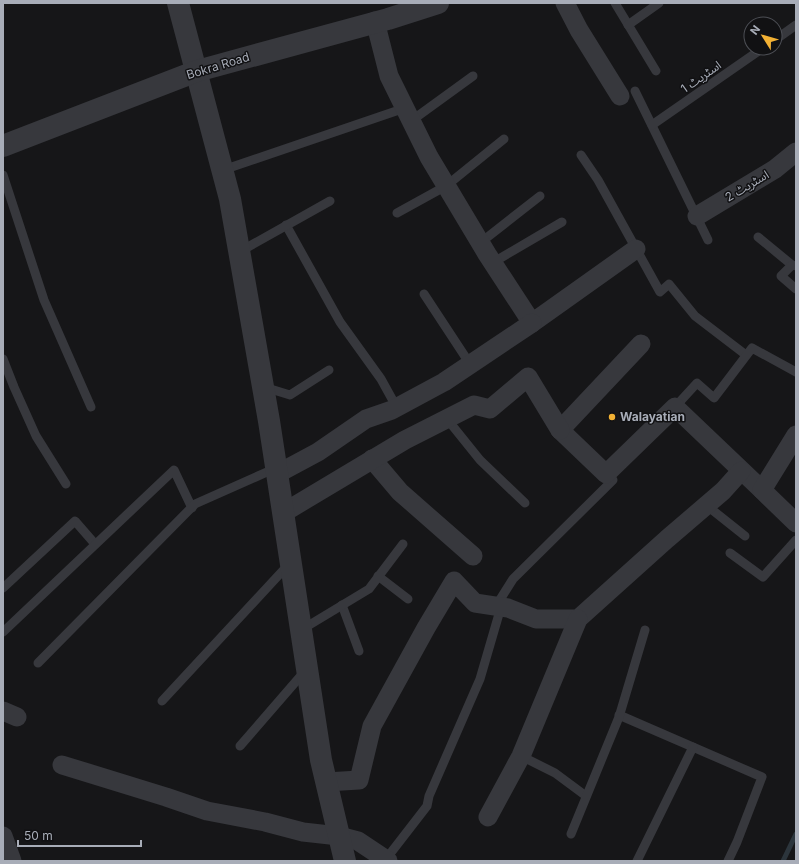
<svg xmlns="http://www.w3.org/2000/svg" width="799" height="864" font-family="Inter,'Noto Sans Arabic',sans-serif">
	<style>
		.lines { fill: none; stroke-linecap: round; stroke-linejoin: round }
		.stream { stroke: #2c353c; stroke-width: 5 }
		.service { stroke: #37383d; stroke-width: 9 }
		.minor { stroke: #37383d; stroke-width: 19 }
		.tertiary { stroke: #37383d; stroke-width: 22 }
		.poi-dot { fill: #f2b134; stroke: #111113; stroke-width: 1.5 }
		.labels { text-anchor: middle; stroke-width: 3; stroke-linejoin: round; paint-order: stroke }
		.street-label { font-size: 12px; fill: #a8adb8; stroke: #111113 }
		.poi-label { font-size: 12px; font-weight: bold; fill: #a8adb8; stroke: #111113; text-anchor: start }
	</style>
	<rect width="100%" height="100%" fill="#161618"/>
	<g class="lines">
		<polyline class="stream" points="783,861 796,834"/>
		<g class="service">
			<polyline points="615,3 656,71"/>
			<polyline points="628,25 659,3"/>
			<polyline points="775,40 796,25"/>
			<polyline points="635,91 708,240"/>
			<polyline points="411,121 473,76"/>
			<polyline points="652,125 763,48"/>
			<polyline points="581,155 598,180 660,292 669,284 695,316 746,355"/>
			<polyline points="223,170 405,108"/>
			<polyline points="3,175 44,300 91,407"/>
			<polyline points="397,213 446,186 504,139"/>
			<polyline points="286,225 340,322 381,379 397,408"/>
			<polyline points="758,237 792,265 796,266"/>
			<polyline points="480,243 540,196"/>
			<polyline points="239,252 330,201"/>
			<polyline points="492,263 562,222"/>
			<polyline points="792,265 781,276 796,289"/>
			<polyline points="424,294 470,364"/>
			<polyline points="3,359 14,387 36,436 66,484"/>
			<polyline points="264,387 290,395 329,370"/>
			<polyline points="675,407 697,383 714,398 752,348 796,372"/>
			<polyline points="447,419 480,460 525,503"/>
			<polyline points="706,505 745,536"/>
			<polyline points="730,553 763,577 796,540"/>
			<polyline points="378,576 408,599"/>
			<polyline points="3,588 75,521 95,544"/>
			<polyline points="342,605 359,651"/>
			<polyline points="496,606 513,579 613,480 606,474"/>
			<polyline points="301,630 369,589 403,544"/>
			<polyline points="3,632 174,470 192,508"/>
			<polyline points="38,663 195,504 276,468"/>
			<polyline points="162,701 289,564"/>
			<polyline points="619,715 762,777 737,842 728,861"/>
			<polyline points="240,746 305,671"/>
			<polyline points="521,756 555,773 586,796"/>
			<polyline points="571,834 619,717 645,630"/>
			<polyline points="386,859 427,806 429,796 480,679 501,607"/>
			<polyline points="637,861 693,747"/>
		</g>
		<g class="minor">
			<polyline points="565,3 579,30 620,96"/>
			<polyline points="375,21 389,76 429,157 487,254 532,323 636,249"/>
			<polyline points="697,216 775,169 796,152"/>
			<polyline points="641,344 560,430 606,474 675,407 762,490"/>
			<polyline points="796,435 762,490 796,523"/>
			<polyline points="372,459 400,492 473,556"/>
			<polyline points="277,474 318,452 366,419 392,410 444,382 532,323"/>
			<polyline points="283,513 405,440 474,405 490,409 528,377 560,430"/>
			<polyline points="3,711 17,717"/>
			<polyline points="62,765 166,797 207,811 265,822 303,832 339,836 358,841 388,861"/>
			<polyline points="326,782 359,780 372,726 426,628 454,581 475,603 508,608 536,619 578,619 667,539 723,491 741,471"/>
			<polyline points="488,817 521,756 578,619"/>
			<polyline points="3,836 12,861"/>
		</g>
		<g class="tertiary">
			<polyline points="178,3 230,199 269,421 321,760 345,861"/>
			<polyline points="3,146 197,71 388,19 438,3"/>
		</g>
	</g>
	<circle class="poi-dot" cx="612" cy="417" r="4"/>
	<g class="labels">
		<g class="street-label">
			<text transform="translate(218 66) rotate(-17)" y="4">Bokra Road</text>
			<text transform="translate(701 77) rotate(-35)" y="4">اسٹریٹ 1</text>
			<text transform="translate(747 186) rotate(-31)" y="4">اسٹریٹ 2</text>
		</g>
		<g class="poi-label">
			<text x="620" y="421">Walayatian</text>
		</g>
	</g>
	<rect width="799" height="864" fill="none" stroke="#a8adb8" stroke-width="8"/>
	<g transform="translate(763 36) rotate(307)"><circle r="19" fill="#111113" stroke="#4d4f55"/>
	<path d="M0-3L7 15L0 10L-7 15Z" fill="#f2b134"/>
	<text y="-6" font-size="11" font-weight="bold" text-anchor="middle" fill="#a8adb8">N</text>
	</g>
	<path d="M18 840v6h123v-6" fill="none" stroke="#a8adb8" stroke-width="2"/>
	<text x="24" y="840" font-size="12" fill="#a8adb8" stroke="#111113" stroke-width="3" paint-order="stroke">50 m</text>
</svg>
